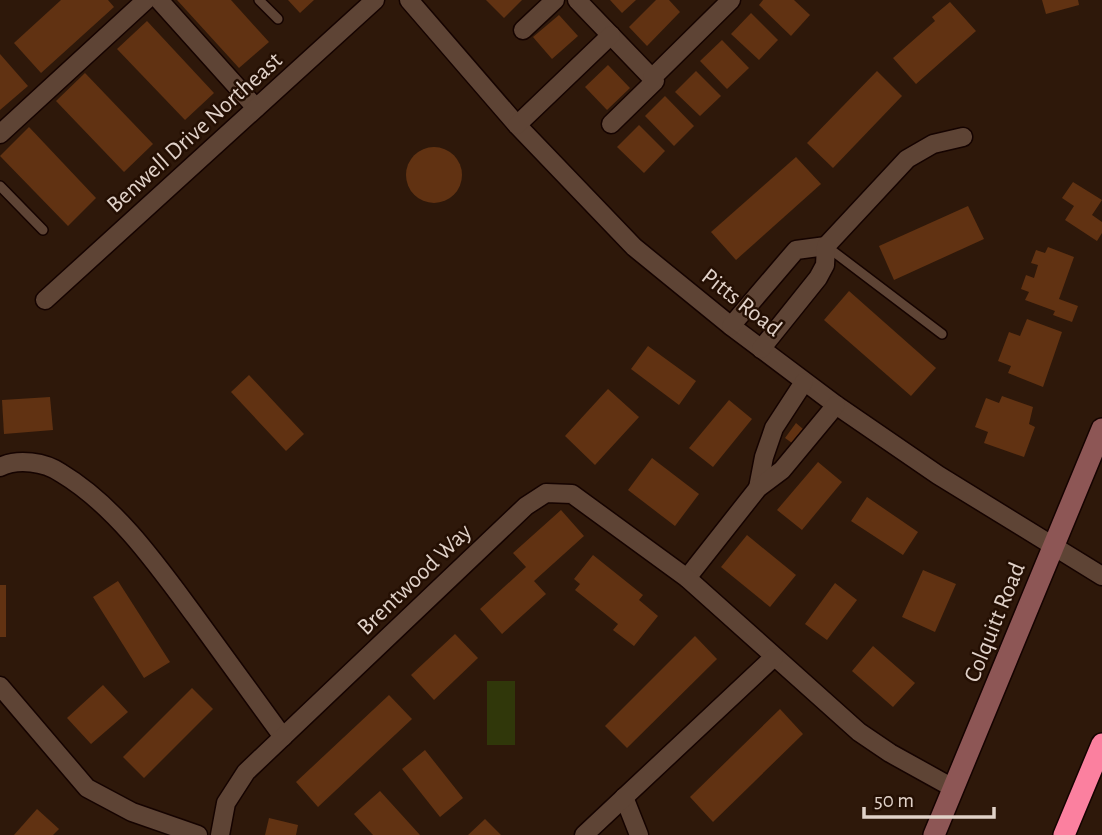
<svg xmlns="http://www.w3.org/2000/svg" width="1102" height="835" font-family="'Alegreya Sans',sans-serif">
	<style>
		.green { fill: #30370a }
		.building { fill: #613212 }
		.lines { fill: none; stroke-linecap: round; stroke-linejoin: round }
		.lane-casing { stroke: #150300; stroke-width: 12 }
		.street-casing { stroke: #150300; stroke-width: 21 }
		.secondary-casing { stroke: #150300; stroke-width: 24 }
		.highway-casing { stroke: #150300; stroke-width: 24 }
		.lane { stroke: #5e4435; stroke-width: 9 }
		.street { stroke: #5e4435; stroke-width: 18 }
		.secondary { stroke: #8d5655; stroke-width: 21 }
		.highway { stroke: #fb809f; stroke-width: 21 }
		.labels { text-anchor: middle; stroke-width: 5; stroke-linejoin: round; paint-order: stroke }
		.street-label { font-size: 24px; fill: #e1d2c9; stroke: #240f03 }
	</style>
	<rect width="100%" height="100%" fill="#2e180a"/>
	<rect class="green" x="487" y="681" width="28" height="64"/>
	<g class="building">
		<polygon points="61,0 108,0 114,7 41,73 14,43"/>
		<polygon points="177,0 231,0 269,42 239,68"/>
		<polygon points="288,0 314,0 300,13"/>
		<polygon points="486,0 522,0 504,18"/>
		<polygon points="610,0 636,0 622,13"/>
		<polygon points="656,0 669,0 680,12 647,46 629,27"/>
		<polygon points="763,0 794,0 810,15 791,36 759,5"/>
		<polygon points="1042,0 1078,0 1079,5 1046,14"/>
		<polygon points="950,2 976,31 916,84 893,58 935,21 932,17"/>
		<polygon points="751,13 778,40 759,60 731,34"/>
		<polygon points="559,15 578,36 552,59 533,37"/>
		<polygon points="147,21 214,93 185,120 117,49"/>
		<polygon points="722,40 749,68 727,89 700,61"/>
		<polygon points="0,54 28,86 0,110"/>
		<polygon points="608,65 630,88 607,110 585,87"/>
		<polygon points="696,71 721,96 700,116 675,92"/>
		<polygon points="877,71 902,96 833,168 807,143"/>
		<polygon points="85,73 153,144 124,172 56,101"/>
		<polygon points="665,96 694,126 674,146 645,116"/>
		<polygon points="639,125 665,151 644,173 617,147"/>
		<polygon points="29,127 96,198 68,226 0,156"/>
		<circle cx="434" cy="175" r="28"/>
		<polygon points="796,157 821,184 736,260 711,232"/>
		<polygon points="1073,182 1102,200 1092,215 1102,222 1102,233 1097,241 1065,220 1074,206 1062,198"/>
		<polygon points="968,206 984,239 894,280 879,246"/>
		<polygon points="1048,247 1074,257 1059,299 1078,306 1072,322 1053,315 1055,311 1025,300 1029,292 1021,289 1026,275 1034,278 1038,265 1031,263 1036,250 1045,253"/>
		<polygon points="849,291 936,368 911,396 824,320"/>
		<polygon points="1027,319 1062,332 1043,387 1008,373 1011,366 998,361 1009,332 1020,336"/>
		<polygon points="648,346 696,381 679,405 631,369"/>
		<polygon points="249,375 304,434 286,451 231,392"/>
		<polygon points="608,389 639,417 595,465 565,436"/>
		<polygon points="1002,396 1033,407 1029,424 1035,427 1024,457 984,443 988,432 975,427 986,398 999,403"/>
		<polygon points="50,397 53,430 4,434 2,400"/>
		<polygon points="729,400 752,419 713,467 689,448"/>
		<polygon points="796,423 803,429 792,443 785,438"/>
		<polygon points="652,458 699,494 675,526 628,490"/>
		<polygon points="818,462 842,482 802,530 777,510"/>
		<polygon points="867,497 918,532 903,555 851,521"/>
		<polygon points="561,510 584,536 534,581 546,594 502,634 480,609 526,567 513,553"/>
		<polygon points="747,535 796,575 770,607 721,567"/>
		<polygon points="593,555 643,595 639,600 658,616 634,646 613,630 618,624 575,590 580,584 574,579"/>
		<polygon points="923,570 956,584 935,632 902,617"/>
		<polygon points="118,581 170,662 144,678 93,597"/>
		<polygon points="835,583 857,600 827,640 805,624"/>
		<rect x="0" y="585" width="6" height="52"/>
		<polygon points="455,634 478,658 434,700 411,675"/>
		<polygon points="695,636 717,659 627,748 605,726"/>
		<polygon points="873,646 915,683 893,707 852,671"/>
		<polygon points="103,685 128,712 91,744 67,718"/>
		<polygon points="192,688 213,709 144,778 123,757"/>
		<polygon points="389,695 412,719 318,807 296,782"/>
		<polygon points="780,709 803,734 713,822 690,797"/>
		<polygon points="425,750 463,798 440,817 402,769"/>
		<polygon points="380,791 420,835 373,835 354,814"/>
		<polygon points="37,809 59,829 53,835 14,835"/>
		<polygon points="269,818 298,825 296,835 265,835"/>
		<polygon points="485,819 501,835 468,835"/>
	</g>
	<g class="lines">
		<g class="lane-casing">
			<g id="lane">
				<polyline points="259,0 278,19"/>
				<polyline points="0,186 43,230"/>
				<polyline points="826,246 942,334"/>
			</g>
		</g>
		<g class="street-casing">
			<g id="street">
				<polyline points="159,0 256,108"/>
				<polyline points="409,0 517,125 634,247 731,326 836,405 938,475 1102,576"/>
				<polyline points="577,0 652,78"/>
				<polyline points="523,30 555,0"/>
				<polyline points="611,124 655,81 652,78 731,0"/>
				<polyline points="517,125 611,35"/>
				<polyline points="0,134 146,0"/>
				<polyline points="45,300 375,0"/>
				<polyline points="731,326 796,250 826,246"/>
				<polyline points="761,349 818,278 825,265 826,246 907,159 933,144 963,137"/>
				<path d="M0,467C18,458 45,462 61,473C116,506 158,566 195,616C224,656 254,697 283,737"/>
				<polyline points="758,488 764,457 774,428 804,382"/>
				<polyline points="687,578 758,488 782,470 836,405"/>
				<polyline points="0,686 87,788 132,812 198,835"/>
				<polyline points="624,797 639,835"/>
				<polyline points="220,835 226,803 246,772 526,506 546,493 572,494 687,578 859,732 890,753 953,788"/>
				<polyline points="584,835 774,657"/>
			</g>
		</g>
		<g class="secondary-casing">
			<polyline id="secondary" points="934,835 1102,429"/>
		</g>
		<g class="highway-casing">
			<polyline id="highway" points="1064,835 1102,744"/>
		</g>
		<use href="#lane" class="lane"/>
		<use href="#street" class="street"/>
		<use href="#secondary" class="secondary"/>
		<use href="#highway" class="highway"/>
	</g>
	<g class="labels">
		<g class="street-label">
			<text transform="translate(194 132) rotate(-42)" y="8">Benwell Drive Northeast</text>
			<text transform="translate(742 302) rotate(38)" y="8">Pitts Road</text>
			<text transform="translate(414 579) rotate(-44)" y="8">Brentwood Way</text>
			<text transform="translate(994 622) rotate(-68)" y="8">Colquitt Road</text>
		</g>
	</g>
	<path d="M864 807v10h130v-10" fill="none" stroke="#e1d2c9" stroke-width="3.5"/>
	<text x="874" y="807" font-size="21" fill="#e1d2c9" stroke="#240f03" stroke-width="5" paint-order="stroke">50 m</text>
</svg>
